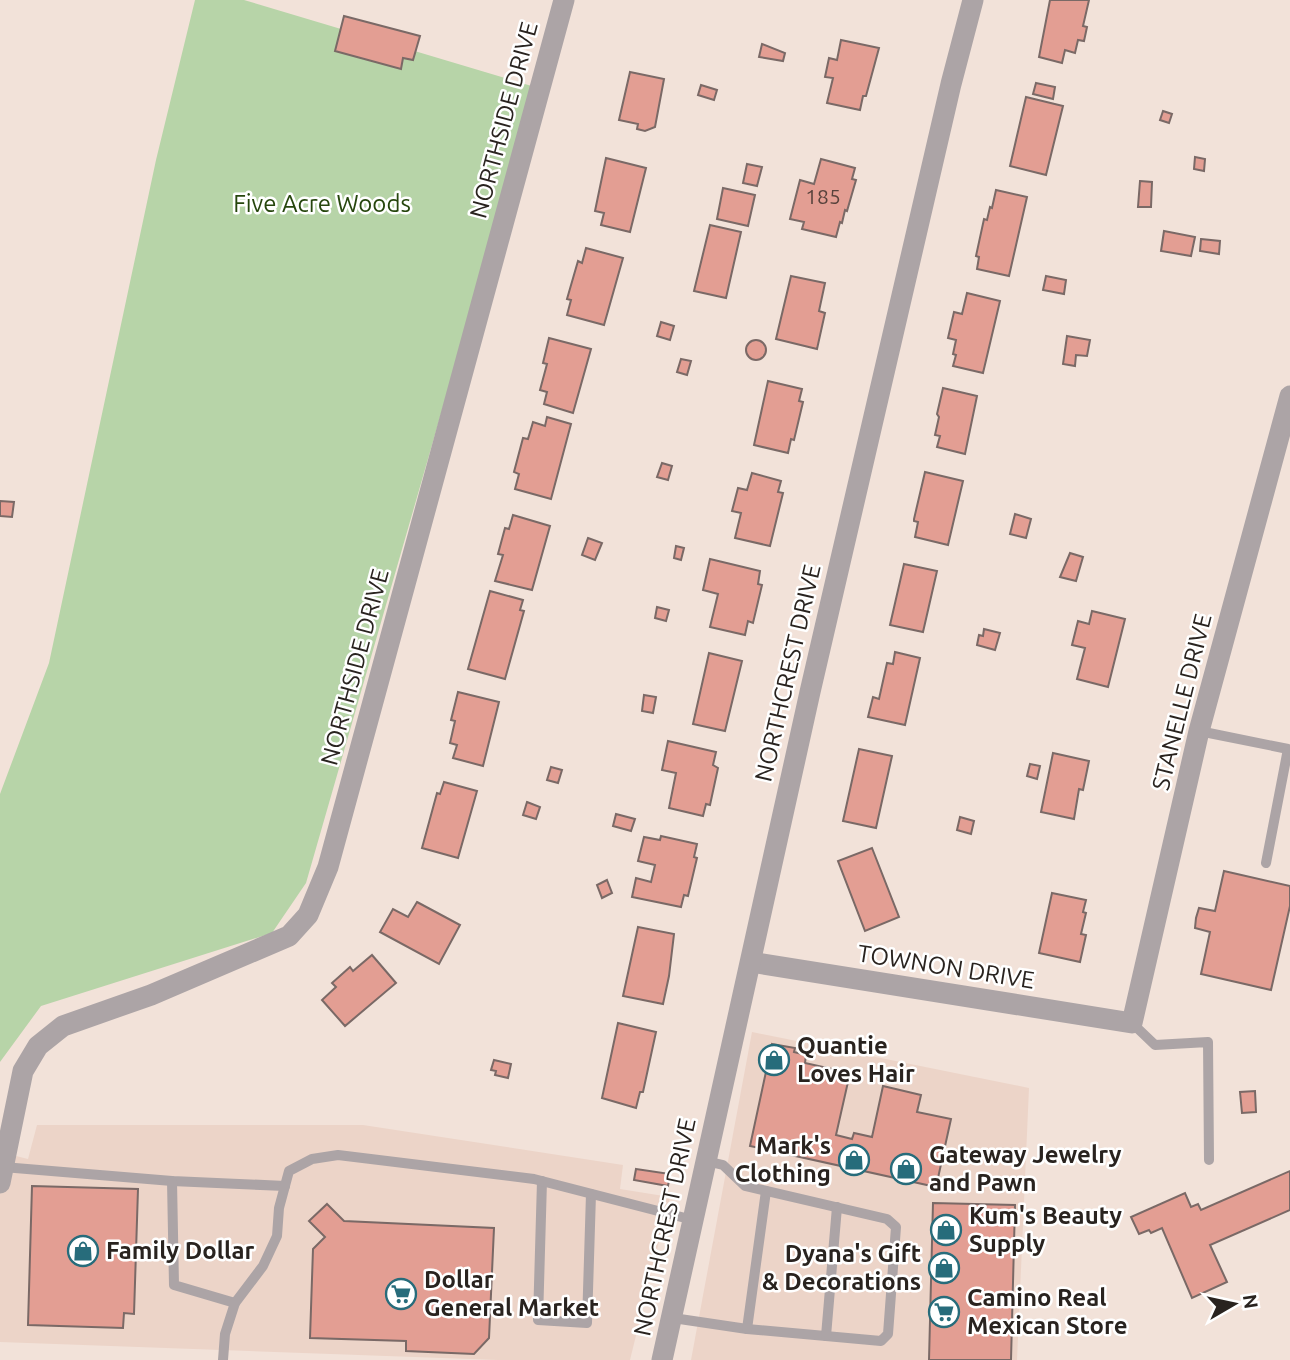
<svg xmlns="http://www.w3.org/2000/svg" width="1290" height="1360" font-family="Ubuntu,sans-serif">
	<style>
		.built { fill: #ecd4c8 }
		.green { fill: #b7d4a8 }
		.building { fill: #e39e93; stroke: #7a6966; stroke-width: 2 }
		.lines { fill: none; stroke-linecap: round; stroke-linejoin: round }
		.lane { stroke: #aca4a6; stroke-width: 10 }
		.street { stroke: #aca4a6; stroke-width: 21 }
		.labels { text-anchor: middle; stroke-width: 5; stroke-linejoin: round; paint-order: stroke }
		.number-label { font-size: 21px; fill: #58423c }
		.street-label { font-size: 24px; fill: #29231f; stroke: #fff }
		.park-label { font-size: 24px; fill: #26460d; stroke: #fff }
		.poi-label { font-size: 24px; font-weight: bold; fill: #29231f; stroke: #fff; text-anchor: start }
	</style>
	<rect width="100%" height="100%" fill="#f2e2d9"/>
	<g class="built">
		<polygon points="752,1032 1029,1088 1017,1360 691,1360"/>
		<polygon points="37,1125 363,1125 623,1165 620,1189 670,1197 630,1360 498,1360 0,1342 0,1152 28,1159"/>
	</g>
	<polygon class="green" points="195,0 244,0 535,87 306,883 272,933 41,1006 0,1062 0,794 49,663 156,160"/>
	<g class="building">
		<polygon points="1050,0 1089,0 1083,26 1087,27 1084,41 1078,40 1075,53 1065,50 1062,63 1039,57"/>
		<polygon points="344,16 420,36 413,60 403,58 401,69 335,51"/>
		<polygon points="841,40 879,48 866,96 863,96 860,110 827,103 833,78 825,77 829,58 837,60"/>
		<polygon points="762,44 785,53 783,61 759,57"/>
		<polygon points="630,72 664,79 655,127 645,131 637,129 638,124 619,120"/>
		<polygon points="1036,83 1055,87 1053,99 1033,94"/>
		<polygon points="701,85 717,90 714,100 698,95"/>
		<polygon points="1026,97 1063,106 1046,175 1010,166"/>
		<polygon points="1163,111 1172,114 1169,123 1160,120"/>
		<polygon points="1195,157 1205,159 1204,171 1194,169"/>
		<polygon points="606,158 646,168 630,232 601,225 604,213 595,211"/>
		<polygon points="821,159 855,168 852,179 856,180 847,211 845,210 842,223 840,222 836,237 802,229 804,222 790,219 800,180 814,184"/>
		<polygon points="747,164 762,167 757,186 743,183"/>
		<polygon points="1140,181 1152,182 1151,207 1138,207"/>
		<polygon points="723,188 755,195 748,226 717,219"/>
		<polygon points="996,190 1027,197 1009,276 977,269 979,257 976,256 984,219 987,220 990,207 992,208"/>
		<polygon points="710,225 741,232 726,298 694,291"/>
		<polygon points="1164,231 1195,237 1191,256 1161,251"/>
		<polygon points="1201,239 1220,241 1219,254 1200,251"/>
		<polygon points="586,248 623,258 604,325 567,315 571,300 567,299 578,261 582,263"/>
		<polygon points="791,276 825,283 819,311 825,313 817,349 776,339"/>
		<polygon points="1046,276 1066,280 1064,294 1043,290"/>
		<polygon points="967,293 1000,301 983,373 953,366 956,355 953,354 956,340 948,338 954,312 962,314"/>
		<polygon points="661,322 674,326 670,340 657,336"/>
		<polygon points="1067,336 1090,340 1087,356 1076,355 1075,366 1063,364"/>
		<polygon points="549,338 591,349 573,413 544,404 547,392 540,390 547,364 543,363"/>
		<circle cx="756" cy="350" r="10"/>
		<polygon points="681,359 691,361 687,375 677,372"/>
		<polygon points="768,381 802,389 799,401 803,402 794,440 791,439 788,453 754,445"/>
		<polygon points="943,388 977,396 965,454 937,447 940,436 935,435 939,417 937,414"/>
		<polygon points="547,417 571,424 551,499 515,489 519,474 514,472 523,438 528,439 533,422 545,426"/>
		<polygon points="662,463 672,466 668,480 657,477"/>
		<polygon points="925,472 963,481 948,545 915,537 918,522 914,521 914,519"/>
		<polygon points="752,473 781,481 778,492 783,493 770,546 735,538 741,513 732,511 738,488 747,490"/>
		<polygon points="0,501 14,502 12,517 0,516"/>
		<polygon points="1015,514 1031,519 1026,538 1010,534"/>
		<polygon points="513,515 550,526 532,590 495,581 503,555 498,554 505,528 509,529"/>
		<polygon points="588,538 602,543 595,560 582,555"/>
		<polygon points="676,546 684,548 681,560 674,558"/>
		<polygon points="1070,553 1083,557 1076,581 1060,577"/>
		<polygon points="710,559 760,571 758,584 762,585 753,623 748,621 745,635 710,627 718,594 703,590"/>
		<polygon points="904,564 937,571 923,632 890,625"/>
		<polygon points="490,591 523,600 520,610 524,611 505,679 468,669"/>
		<polygon points="657,607 669,610 666,621 655,618"/>
		<polygon points="1092,611 1125,619 1108,687 1077,679 1085,648 1072,645 1078,621 1089,624"/>
		<polygon points="984,629 1000,633 995,650 977,645 979,635 983,636"/>
		<polygon points="895,652 920,658 905,725 868,717 873,697 879,699 887,663 893,664"/>
		<polygon points="709,653 742,661 725,731 693,724"/>
		<polygon points="458,692 499,702 483,766 453,758 457,745 450,743 455,721 451,720"/>
		<polygon points="644,695 656,697 653,713 642,711"/>
		<polygon points="668,741 716,752 713,765 718,768 710,805 706,804 703,816 669,808 676,773 662,770"/>
		<polygon points="859,749 892,756 876,828 843,821"/>
		<polygon points="1053,753 1089,761 1083,790 1079,789 1074,819 1041,812"/>
		<polygon points="1030,764 1040,766 1037,779 1027,776"/>
		<polygon points="551,767 562,770 558,783 547,780"/>
		<polygon points="444,782 477,791 458,858 422,848 437,793 440,794"/>
		<polygon points="527,802 540,807 536,819 523,815"/>
		<polygon points="616,814 635,819 631,831 613,826"/>
		<polygon points="960,817 974,821 971,834 957,830"/>
		<polygon points="661,836 697,844 694,857 697,858 688,896 684,895 681,907 632,897 636,878 651,882 655,865 638,861 644,837 660,840"/>
		<polygon points="872,848 899,917 865,931 838,861"/>
		<polygon points="1224,871 1290,886 1290,906 1271,990 1201,974 1210,932 1195,928 1196,918 1199,908 1215,911"/>
		<polygon points="607,880 612,893 602,898 597,885"/>
		<polygon points="1052,893 1086,900 1083,912 1086,913 1081,934 1086,935 1080,962 1039,953"/>
		<polygon points="417,902 460,925 439,964 380,932 393,909 408,917"/>
		<polygon points="638,927 674,934 669,976 663,1004 623,996"/>
		<polygon points="372,955 396,983 345,1026 322,1000 336,987 332,983 350,967 353,971"/>
		<polygon points="618,1023 656,1032 643,1092 640,1092 636,1108 602,1098"/>
		<polygon points="772,1044 795,1048 794,1052 806,1055 805,1063 850,1073 836,1135 852,1139 854,1133 872,1137 883,1086 921,1095 917,1112 951,1119 936,1187 750,1146"/>
		<polygon points="494,1060 511,1064 508,1078 495,1075 496,1071 491,1070"/>
		<polygon points="1255,1091 1256,1112 1242,1113 1240,1092"/>
		<polygon points="636,1169 670,1174 668,1186 634,1180"/>
		<polygon points="1290,1171 1290,1210 1210,1245 1227,1282 1192,1298 1162,1228 1151,1233 1149,1230 1139,1234 1131,1217 1185,1193 1191,1207 1198,1204 1201,1210"/>
		<polygon points="32,1186 138,1189 134,1314 124,1313 123,1328 28,1325"/>
		<polygon points="933,1203 1015,1205 1011,1360 929,1360"/>
		<polygon points="327,1204 344,1221 494,1228 489,1338 474,1354 406,1351 406,1341 310,1338 313,1249 325,1237 309,1221"/>
	</g>
	<g class="lines">
		<g class="lane">
			<polyline points="1199,731 1288,749 1266,863"/>
			<polyline points="1132,1023 1155,1045 1208,1042 1209,1160"/>
			<polyline points="3,1167 172,1181 285,1186"/>
			<polyline points="172,1181 174,1285 235,1303"/>
			<polyline points="542,1181 538,1320 587,1323 591,1194"/>
			<polyline points="673,1318 747,1329 881,1341 888,1334 896,1227 887,1219 745,1186 723,1165 706,1161"/>
			<polyline points="747,1329 766,1191"/>
			<polyline points="826,1336 837,1207"/>
			<polyline points="223,1360 225,1334 235,1303 263,1266 277,1236 279,1208 289,1171 312,1159 338,1155 534,1179 693,1220"/>
		</g>
		<g class="street">
			<polyline points="751,962 1132,1023 1199,731 1290,396"/>
			<polyline points="0,1183 23,1071 38,1046 63,1026 151,995 289,936 308,915 328,867 564,0"/>
			<polyline points="662,1360 810,692 951,84 973,0"/>
		</g>
	</g>
	<defs>
		<g id="shop-ring" transform="scale(1.575)"><circle r="9.5" fill="#fff" stroke="#276c7b" stroke-width="1.5"/><path d="M-5-2.5h2.3a2.7 3.5 0 0 1 5.4 0H5L5.5 6h-11ZM-1.5-2.5h3a1.5 2.3 0 0 0-3 0Z" fill="#276c7b"/></g>
		<g id="supermarket-ring" transform="scale(1.575)"><circle r="9.5" fill="#fff" stroke="#276c7b" stroke-width="1.5"/><path d="M-6-5.5h2.5l.6 2H6L4.5 2H-2.5L-4.4-4H-6ZM-1.5 3.2a1.3 1.3 0 1 0 .1 0ZM3 3.2a1.3 1.3 0 1 0 .1 0Z" fill="#276c7b"/></g>
	</defs>
	<g fill-rule="evenodd">
		<use href="#shop-ring" x="774" y="1060"/>
		<use href="#shop-ring" x="854" y="1160"/>
		<use href="#shop-ring" x="906" y="1169"/>
		<use href="#shop-ring" x="946" y="1230"/>
		<use href="#shop-ring" x="83" y="1251"/>
		<use href="#shop-ring" x="944" y="1268"/>
		<use href="#supermarket-ring" x="401" y="1294"/>
		<use href="#supermarket-ring" x="944" y="1312"/>
	</g>
	<g class="labels">
		<g class="number-label">
			<text x="823" y="204">185</text>
		</g>
		<g class="street-label">
			<text transform="translate(504 120) rotate(-75)" y="8">NORTHSIDE DRIVE</text>
			<text transform="translate(355 667) rotate(-75)" y="8">NORTHSIDE DRIVE</text>
			<text transform="translate(788 673) rotate(-77)" y="8">NORTHCREST DRIVE</text>
			<text transform="translate(1182 702) rotate(-76)" y="8">STANELLE DRIVE</text>
			<text transform="translate(946 967) rotate(9)" y="8">TOWNON DRIVE</text>
			<text transform="translate(665 1227) rotate(-78)" y="8">NORTHCREST DRIVE</text>
		</g>
		<g class="park-label">
			<text x="322" y="212">Five Acre Woods</text>
		</g>
		<g class="poi-label">
			<text x="797" y="1054">Quantie<tspan x="797" dy="28">Loves Hair</tspan></text>
			<text x="831" y="1154" text-anchor="end">Mark's<tspan x="831" dy="28">Clothing</tspan></text>
			<text x="929" y="1163">Gateway Jewelry<tspan x="929" dy="28">and Pawn</tspan></text>
			<text x="969" y="1224">Kum's Beauty<tspan x="969" dy="28">Supply</tspan></text>
			<text x="106" y="1259">Family Dollar</text>
			<text x="921" y="1262" text-anchor="end">Dyana's Gift<tspan x="921" dy="28">&amp; Decorations</tspan></text>
			<text x="424" y="1288">Dollar<tspan x="424" dy="28">General Market</tspan></text>
			<text x="967" y="1306">Camino Real<tspan x="967" dy="28">Mexican Store</tspan></text>
		</g>
	</g>
	<g transform="translate(1234 1304) rotate(81)" stroke="#ffffff" stroke-width="5" paint-order="stroke">
	<path d="M0-5L12 26L0 18L-12 26Z" fill="#29231f"/>
	<text y="-10" font-size="19" font-weight="bold" text-anchor="middle" fill="#29231f">N</text>
	</g>
</svg>
